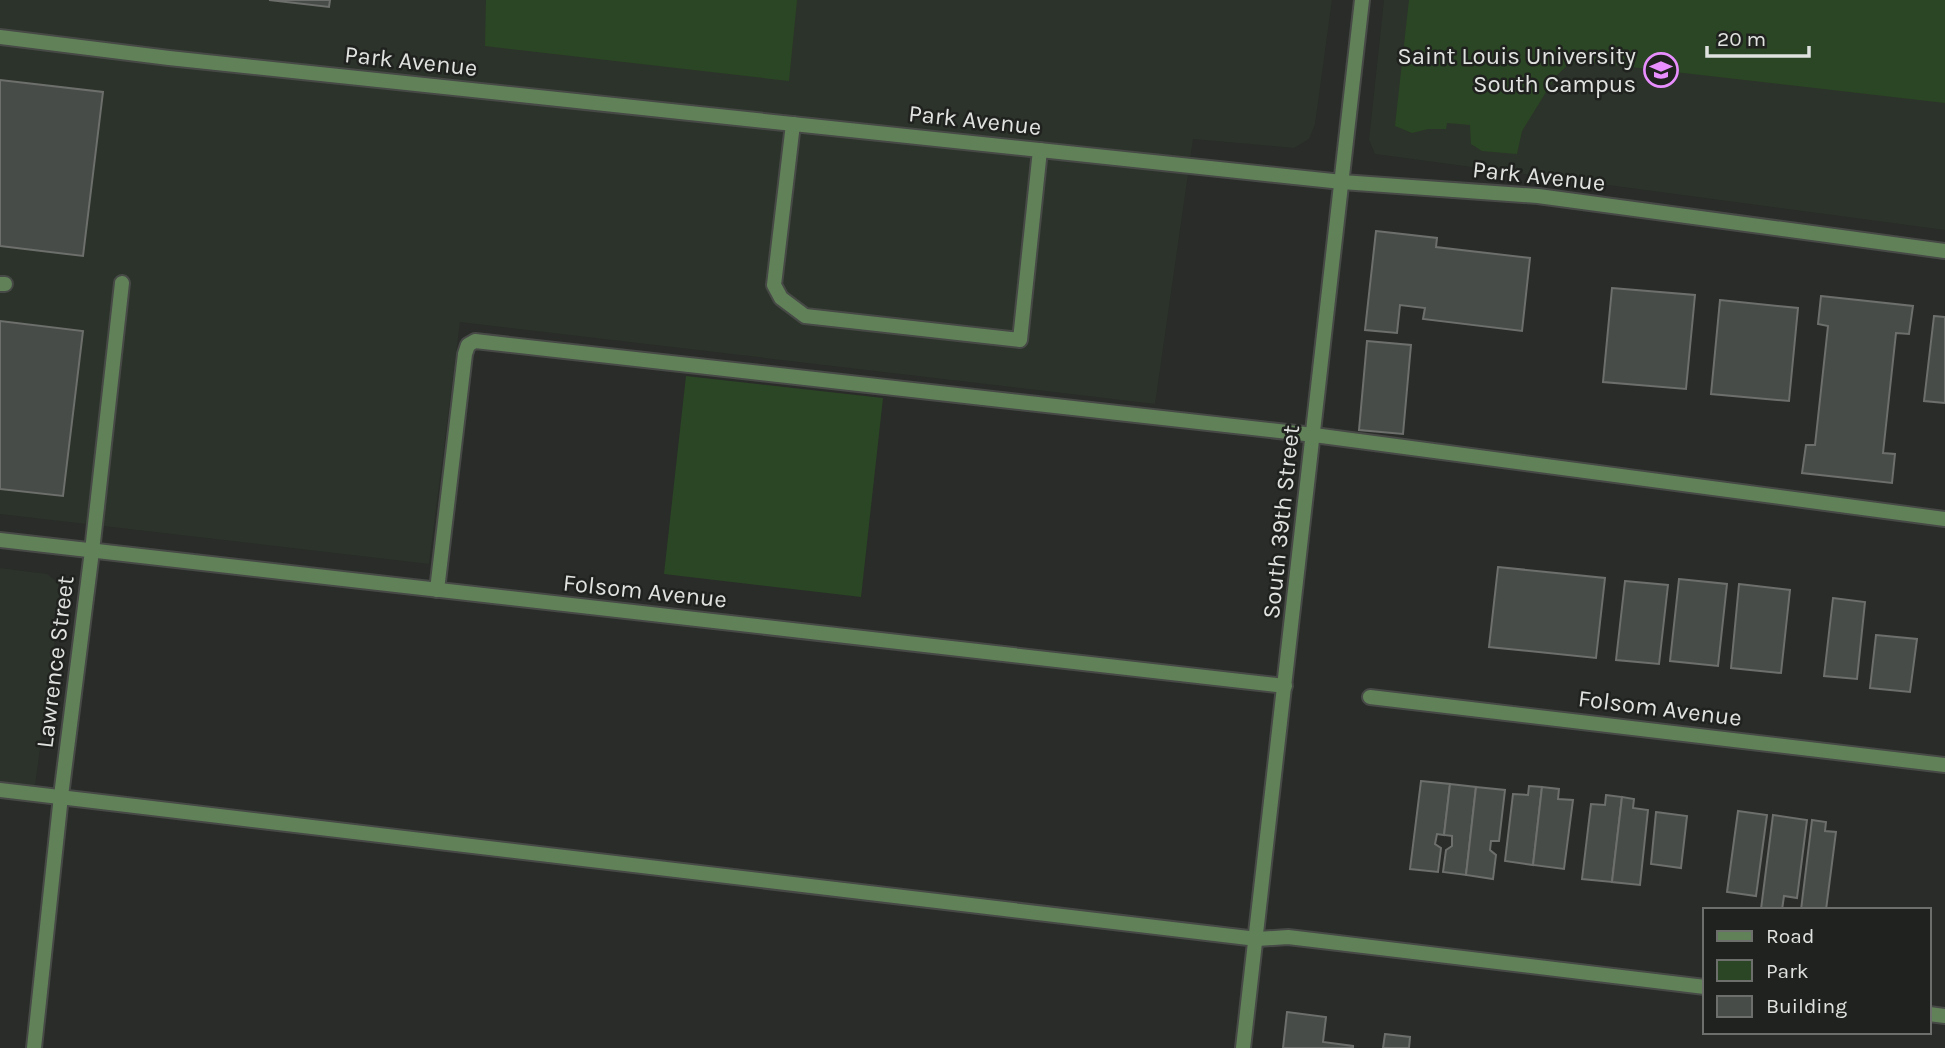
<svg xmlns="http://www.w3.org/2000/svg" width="1945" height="1048" font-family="Karla,sans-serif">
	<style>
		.built { fill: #2c332a }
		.green { fill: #2b4624 }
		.building { fill: #484c48; stroke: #6c6f6b; stroke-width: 2 }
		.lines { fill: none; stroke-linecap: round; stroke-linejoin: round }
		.service-casing { stroke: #464946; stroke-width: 18 }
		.minor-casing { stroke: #464946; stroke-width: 18 }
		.tertiary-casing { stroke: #464946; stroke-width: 18 }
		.service { stroke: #618259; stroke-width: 14 }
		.minor { stroke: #618259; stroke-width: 14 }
		.tertiary { stroke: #618259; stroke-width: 14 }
		.labels { text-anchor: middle; stroke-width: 5; stroke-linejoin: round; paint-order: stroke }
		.poi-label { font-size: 24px; fill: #e0e2e0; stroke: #20221f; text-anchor: end }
		.street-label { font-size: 24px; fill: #e0e2e0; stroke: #20221f }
	</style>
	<rect width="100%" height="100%" fill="#292c29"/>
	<g class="built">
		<polygon points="0,0 1332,0 1315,124 1309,139 1294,148 1193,139 1155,404 460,322 429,564 0,514"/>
		<polygon points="1384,0 1945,0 1945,230 1375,154 1369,140"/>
		<polygon points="0,568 47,574 58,583 60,602 35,786 0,782"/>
	</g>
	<g class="green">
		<polygon points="486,0 797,0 789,81 485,46"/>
		<polygon points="1409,0 1945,0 1945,103 1587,62 1570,63 1556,76 1522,131 1517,154 1482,151 1471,144 1470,125 1447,123 1446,129 1428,129 1412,133 1395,126"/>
		<polygon points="686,376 883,398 861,597 664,574"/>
	</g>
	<g class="building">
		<polygon points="269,0 330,0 329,7"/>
		<polygon points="0,80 103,92 83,256 0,246"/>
		<polygon points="1376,231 1437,238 1436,247 1530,258 1522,331 1423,319 1425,308 1400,305 1397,333 1365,330"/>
		<polygon points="1612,288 1695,295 1686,389 1603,382"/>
		<polygon points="1821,296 1913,306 1909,334 1896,333 1883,453 1895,454 1892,483 1802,473 1806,445 1815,445 1828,326 1818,324"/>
		<polygon points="1720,300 1798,308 1789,401 1711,394"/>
		<polygon points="1934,316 1945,317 1945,403 1924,401"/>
		<polygon points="0,321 83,331 63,496 0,489"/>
		<polygon points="1367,341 1411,345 1403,434 1359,430"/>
		<polygon points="1498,567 1605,578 1596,658 1489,647"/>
		<polygon points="1679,579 1727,584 1718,666 1670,661"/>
		<polygon points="1625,581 1668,585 1659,664 1616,660"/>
		<polygon points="1739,584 1790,590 1781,673 1731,668"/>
		<polygon points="1833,598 1865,602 1857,679 1824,676"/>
		<polygon points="1876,635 1917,639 1910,692 1870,688"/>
		<polygon points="1421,781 1450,784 1444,835 1437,834 1435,844 1441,848 1438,872 1410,869"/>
		<polygon points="1450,784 1476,787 1466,875 1443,872 1446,850 1452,846 1452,836 1444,835"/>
		<polygon points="1529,786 1542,787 1533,865 1505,861 1513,794 1528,795"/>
		<polygon points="1476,787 1505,790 1499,841 1491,841 1490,850 1496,855 1493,879 1466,875"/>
		<polygon points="1542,787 1559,789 1558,799 1573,800 1564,869 1533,865"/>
		<polygon points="1606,795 1622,797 1612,882 1582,879 1591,804 1605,805"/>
		<polygon points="1622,797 1634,799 1633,808 1648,810 1640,885 1612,882"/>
		<polygon points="1738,811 1767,815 1756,896 1727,892"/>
		<polygon points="1656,812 1687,816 1681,868 1651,864"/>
		<polygon points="1773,815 1807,820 1797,898 1784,896 1782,910 1761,909"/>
		<polygon points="1812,820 1826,822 1825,831 1836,832 1826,910 1801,910"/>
		<polygon points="1287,1012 1326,1017 1323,1042 1353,1046 1353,1048 1283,1048"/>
		<polygon points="1385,1034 1410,1037 1409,1048 1383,1048"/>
	</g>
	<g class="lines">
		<g class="service-casing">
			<g id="service">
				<polyline points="793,124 774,285 781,298 805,316 1020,340 1040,150"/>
				<polyline points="0,284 5,284"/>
				<polyline points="92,551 122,283"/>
				<polyline points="437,590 465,354 468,345 475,341 1314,435 1945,519"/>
				<polyline points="0,790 1257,939 1288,937 1705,987"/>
				<polyline points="1929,1014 1945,1016"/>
			</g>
		</g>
		<g class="minor-casing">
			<g id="minor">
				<polyline points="0,37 169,58 1342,182 1538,196 1945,251"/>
				<polyline points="0,540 1285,686"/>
				<polyline points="1370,697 1945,765"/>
				<polyline points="34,1048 61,796 92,551"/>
			</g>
		</g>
		<g class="tertiary-casing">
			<polyline id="tertiary" points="1243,1048 1362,0"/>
		</g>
		<use href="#service" class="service"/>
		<use href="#minor" class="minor"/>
		<use href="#tertiary" class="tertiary"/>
	</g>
	<defs>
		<g id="university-ring" transform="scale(1.75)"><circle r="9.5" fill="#20221f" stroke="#e88eff" stroke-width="1.5"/><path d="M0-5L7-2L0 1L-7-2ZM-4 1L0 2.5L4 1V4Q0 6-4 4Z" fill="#e88eff"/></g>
	</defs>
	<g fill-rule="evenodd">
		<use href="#university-ring" x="1661" y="70"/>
	</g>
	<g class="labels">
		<g class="poi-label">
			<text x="1636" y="64">Saint Louis University<tspan x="1636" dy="28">South Campus</tspan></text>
		</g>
		<g class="street-label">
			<text transform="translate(411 61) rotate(6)" y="8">Park Avenue</text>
			<text transform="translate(975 120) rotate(6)" y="8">Park Avenue</text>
			<text transform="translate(1539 176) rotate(6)" y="8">Park Avenue</text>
			<text transform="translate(1281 522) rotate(-84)" y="8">South 39th Street</text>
			<text transform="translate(645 591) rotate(6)" y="8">Folsom Avenue</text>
			<text transform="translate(55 662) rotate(-83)" y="8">Lawrence Street</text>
			<text transform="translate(1660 708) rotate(7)" y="8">Folsom Avenue</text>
		</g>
	</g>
	<rect x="1703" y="908" width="228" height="126" fill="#20221f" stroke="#6d6f6c" stroke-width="2"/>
	<rect x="1717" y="931" width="35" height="10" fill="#618259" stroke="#6d6f6c" stroke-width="2"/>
	<text x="1766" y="943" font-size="21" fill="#e0e2e0">Road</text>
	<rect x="1717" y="960" width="35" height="21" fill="#2b4624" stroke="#6d6f6c" stroke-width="2"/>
	<text x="1766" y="978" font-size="21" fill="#e0e2e0">Park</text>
	<rect x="1717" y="996" width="35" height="21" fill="#484c48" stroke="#6d6f6c" stroke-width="2"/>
	<text x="1766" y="1013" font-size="21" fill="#e0e2e0">Building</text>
	<path d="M1707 46v10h102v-10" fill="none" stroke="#e0e2e0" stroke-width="3.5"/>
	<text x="1717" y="46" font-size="21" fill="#e0e2e0" stroke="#20221f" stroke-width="5" paint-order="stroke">20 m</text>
</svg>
